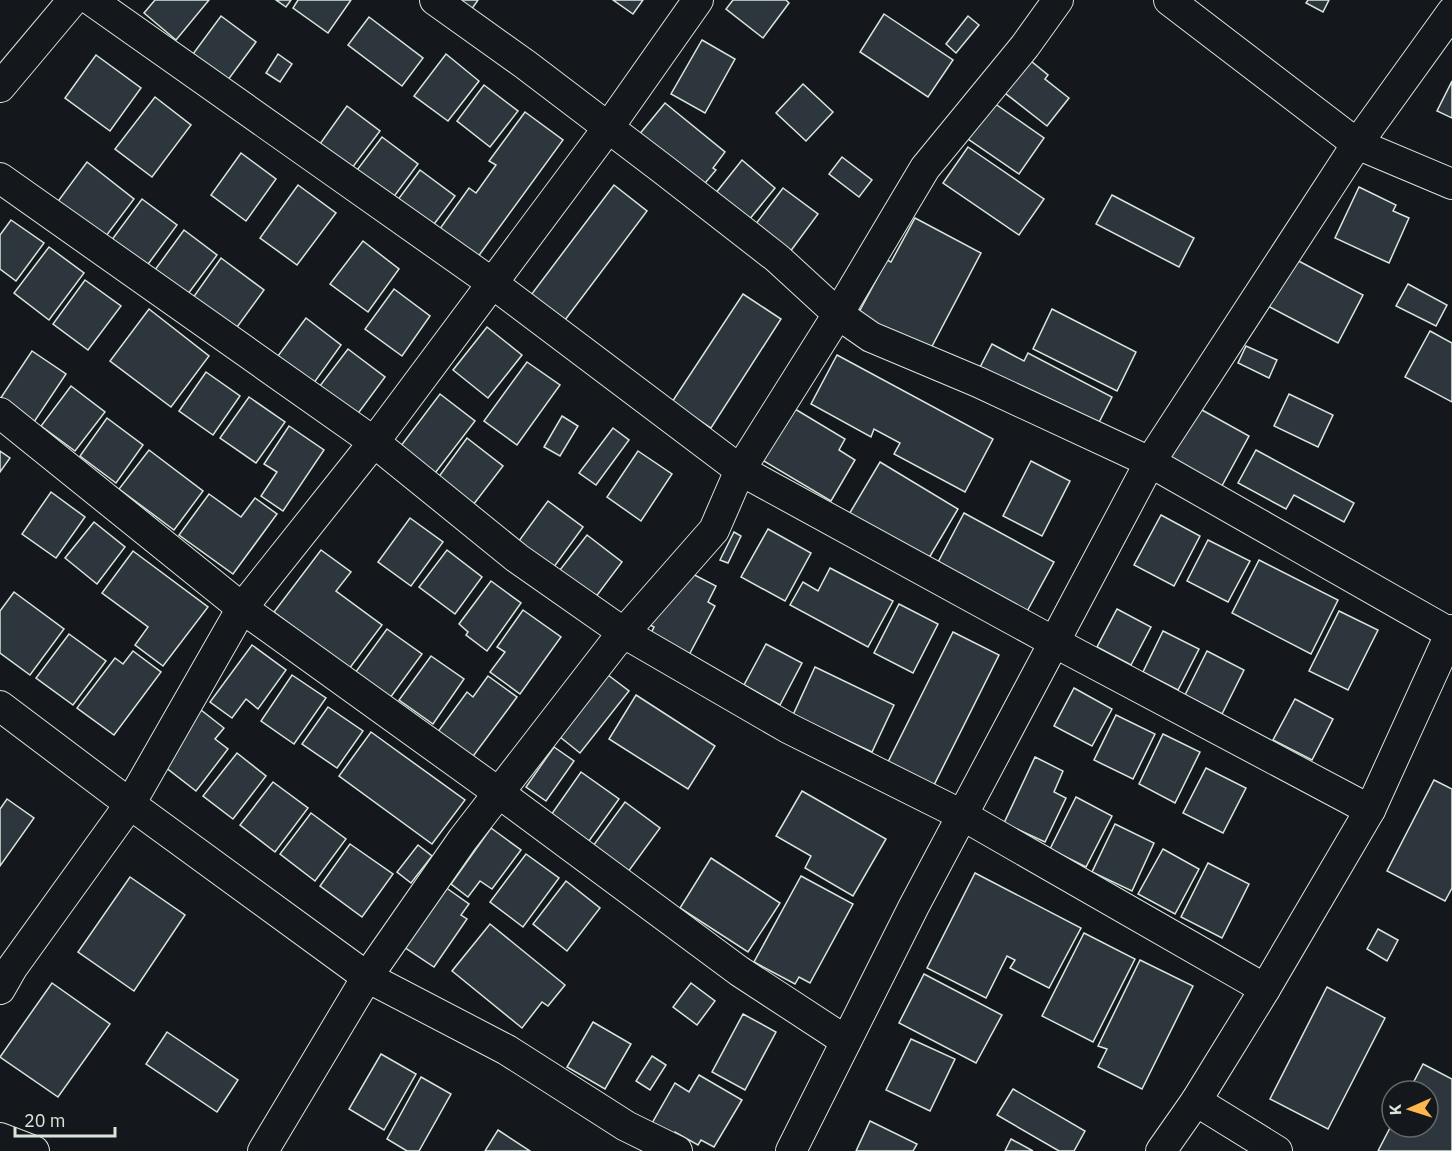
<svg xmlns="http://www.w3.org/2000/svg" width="1452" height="1151" font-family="'IBM Plex Sans',sans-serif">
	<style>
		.building { fill: #2c363c; stroke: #d8e6dc; stroke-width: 1.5 }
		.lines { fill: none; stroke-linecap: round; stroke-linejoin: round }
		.street-casing { stroke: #d8e6dc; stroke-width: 32 }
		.street { stroke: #14181c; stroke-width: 30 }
	</style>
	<rect width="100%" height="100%" fill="#14181c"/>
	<g class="building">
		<polygon points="155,0 209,0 176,40 144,13"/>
		<polygon points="276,0 291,0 286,7"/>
		<polygon points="298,0 351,0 328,33 293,8"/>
		<polygon points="450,0 478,0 469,13"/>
		<polygon points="613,0 643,0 633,14"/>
		<polygon points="733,0 786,0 789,3 763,38 726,9"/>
		<polygon points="1308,0 1329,0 1323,12 1306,3"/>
		<polygon points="884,14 953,60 928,97 860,52"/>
		<polygon points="221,16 256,42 225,84 190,58"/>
		<polygon points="968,16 979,25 956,53 946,44"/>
		<polygon points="369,17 423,58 402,86 348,45"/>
		<polygon points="702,40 735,59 705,113 671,94"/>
		<polygon points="278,54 292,64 280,82 266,73"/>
		<polygon points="446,54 479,81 448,121 414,96"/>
		<polygon points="96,55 141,88 110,131 65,98"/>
		<polygon points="1026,57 1048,75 1045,79 1069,98 1047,126 1001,90"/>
		<polygon points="1452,81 1452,118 1437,111"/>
		<polygon points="803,84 833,112 806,141 776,113"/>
		<polygon points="484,85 518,111 490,147 457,121"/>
		<polygon points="155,97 191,125 152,177 115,149"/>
		<polygon points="665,103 725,152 713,168 716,170 701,188 638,136"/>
		<polygon points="994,103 1044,138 1019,174 968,139"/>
		<polygon points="347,106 380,131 349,172 317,148"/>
		<polygon points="525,112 563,140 472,265 434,237 469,188 476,193 496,165 489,161"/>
		<polygon points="382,137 418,164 390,202 354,174"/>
		<polygon points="968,147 1044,199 1019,235 943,183"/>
		<polygon points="241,153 276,179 246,221 211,195"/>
		<polygon points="842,157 872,180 859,197 829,174"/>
		<polygon points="742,160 775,188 744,226 711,199"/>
		<polygon points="87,162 134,199 103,240 56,204"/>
		<polygon points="420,170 455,196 429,231 394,205"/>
		<polygon points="298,185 336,213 297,265 260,238"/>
		<polygon points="614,185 647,211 562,324 528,299"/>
		<polygon points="1359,187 1396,205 1393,211 1409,218 1389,263 1335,238"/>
		<polygon points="783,188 818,214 787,256 752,229"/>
		<polygon points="1112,195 1194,238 1179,267 1096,224"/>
		<polygon points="142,199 177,225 143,271 108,245"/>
		<polygon points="915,218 981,253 929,352 858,314 887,260 891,262"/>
		<polygon points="11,220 44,243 16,281 0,269 0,235"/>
		<polygon points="184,230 217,255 185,298 152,274"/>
		<polygon points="363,241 399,269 368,312 330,284"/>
		<polygon points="49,247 84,273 49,320 14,293"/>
		<polygon points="221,258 264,290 232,334 190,302"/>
		<polygon points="1293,258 1363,295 1338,343 1268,306"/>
		<polygon points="85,280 121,306 88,350 53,324"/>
		<polygon points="1408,284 1447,305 1436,326 1396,306"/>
		<polygon points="394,289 430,316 402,356 365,329"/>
		<polygon points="743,294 781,319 711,428 672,402"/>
		<polygon points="149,309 209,356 171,407 110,361"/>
		<polygon points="1052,309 1136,352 1117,391 1033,349"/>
		<polygon points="306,318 341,345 311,387 275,360"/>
		<polygon points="487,327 522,355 488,398 453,370"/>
		<polygon points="1430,331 1452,343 1452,402 1405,377"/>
		<polygon points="992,344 1024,361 1028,353 1112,397 1093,434 977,373"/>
		<polygon points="1246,346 1277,360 1269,378 1238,363"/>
		<polygon points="348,349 385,377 351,423 313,395"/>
		<polygon points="32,351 66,374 34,422 0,399"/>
		<polygon points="837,355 993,439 965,492 894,454 900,443 874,429 871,437 811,404"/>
		<polygon points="527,362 560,385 517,445 484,421"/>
		<polygon points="206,372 240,396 213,435 179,411"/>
		<polygon points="71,386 105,412 75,451 41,426"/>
		<polygon points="440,394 475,421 429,481 394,455"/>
		<polygon points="1289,394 1333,415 1318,447 1274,426"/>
		<polygon points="249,397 285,422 256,463 220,438"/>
		<polygon points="1193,405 1249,436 1218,493 1162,463"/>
		<polygon points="790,406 845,439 839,450 855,460 831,501 759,458"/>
		<polygon points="562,416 578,426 560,456 544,447"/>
		<polygon points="107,418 143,445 116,483 80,456"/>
		<polygon points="289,426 324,450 283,511 261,496 277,472 264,464"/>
		<polygon points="613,428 629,440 596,485 579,473"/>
		<polygon points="467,438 503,466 470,509 435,482"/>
		<polygon points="149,450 203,491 174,530 119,489"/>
		<polygon points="1256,450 1354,503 1344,522 1294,495 1286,509 1238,483"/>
		<polygon points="0,451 10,458 0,472"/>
		<polygon points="638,451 672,474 641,521 607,497"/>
		<polygon points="1031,461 1070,481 1042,536 1003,516"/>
		<polygon points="880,462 958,509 926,563 848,516"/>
		<polygon points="51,492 85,517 56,558 22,534"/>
		<polygon points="209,494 241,517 255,498 277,514 233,574 179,535"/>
		<polygon points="548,501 583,527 551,571 516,545"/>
		<polygon points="964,513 1054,562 1025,615 936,566"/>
		<polygon points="1161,515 1200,536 1174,586 1134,565"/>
		<polygon points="410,518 443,542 411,586 378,562"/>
		<polygon points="94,522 125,547 97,584 65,558"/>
		<polygon points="768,529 811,553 785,601 741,577"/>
		<polygon points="734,532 741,536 728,563 720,560"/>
		<polygon points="587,535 622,562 592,602 556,575"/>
		<polygon points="1208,540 1250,561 1228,602 1187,581"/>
		<polygon points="321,550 351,572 336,591 382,625 349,669 274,612"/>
		<polygon points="447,550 482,577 455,614 419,587"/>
		<polygon points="133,551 208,607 163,666 135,645 148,627 102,593"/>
		<polygon points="1259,560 1338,600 1311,654 1232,613"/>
		<polygon points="681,568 716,586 708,602 715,606 689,655 650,635 654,627 650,625"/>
		<polygon points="830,568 893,601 868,647 790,605 803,582 818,591"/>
		<polygon points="491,581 521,603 487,651 466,635 468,632 459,624"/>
		<polygon points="14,592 64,629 30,675 0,653 0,611"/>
		<polygon points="899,604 938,624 913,673 874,653"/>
		<polygon points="1117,609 1151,627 1131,665 1097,647"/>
		<polygon points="523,610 561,637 520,694 490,672 505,652 497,647"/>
		<polygon points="1339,611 1378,630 1348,690 1309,671"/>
		<polygon points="387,629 422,654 390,698 355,673"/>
		<polygon points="1163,631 1199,649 1178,690 1143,672"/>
		<polygon points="953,632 999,655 929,795 883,772"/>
		<polygon points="69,634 106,661 73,705 36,678"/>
		<polygon points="766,644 802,663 780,705 744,685"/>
		<polygon points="252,645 286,670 258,709 246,699 232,718 210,702"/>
		<polygon points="133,651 161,672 114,735 77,708 115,658 123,664"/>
		<polygon points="1207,651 1244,670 1222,714 1185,695"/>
		<polygon points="431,656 464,679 433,724 399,700"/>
		<polygon points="815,667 894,705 872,752 793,715"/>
		<polygon points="292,675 326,698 294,744 261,721"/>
		<polygon points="608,675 629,691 580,753 560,737"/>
		<polygon points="488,676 517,697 471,759 437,733 467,692 473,697"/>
		<polygon points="1074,688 1112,709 1092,746 1054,726"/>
		<polygon points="636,695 715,746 688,789 609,739"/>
		<polygon points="1295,699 1333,719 1312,760 1273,740"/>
		<polygon points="328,707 363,731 337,768 302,744"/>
		<polygon points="201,710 224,728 215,739 228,749 196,791 160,763"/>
		<polygon points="1116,715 1155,734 1133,779 1094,760"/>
		<polygon points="371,732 465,800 432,844 339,776"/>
		<polygon points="1163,734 1200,752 1175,803 1139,784"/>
		<polygon points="554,747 574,761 546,801 526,787"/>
		<polygon points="237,753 266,776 233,819 203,796"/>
		<polygon points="1035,757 1063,771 1054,792 1066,798 1045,842 1004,823"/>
		<polygon points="1206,768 1246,788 1223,833 1183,813"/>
		<polygon points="581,772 619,799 589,841 551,815"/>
		<polygon points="1434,780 1452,789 1452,888 1445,901 1387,871"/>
		<polygon points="273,782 308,808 275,852 240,825"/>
		<polygon points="802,791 886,839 853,896 805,868 811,856 776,836"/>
		<polygon points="1076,797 1112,816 1086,867 1050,849"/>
		<polygon points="7,799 34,818 0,866 0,809"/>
		<polygon points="625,802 660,828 628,872 593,846"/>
		<polygon points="311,813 346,839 315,881 280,854"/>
		<polygon points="1115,824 1154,843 1132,891 1092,872"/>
		<polygon points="491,828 521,850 492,889 480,881 468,897 451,884"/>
		<polygon points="350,844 393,874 362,917 320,886"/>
		<polygon points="418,845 432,856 411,883 397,872"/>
		<polygon points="1163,849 1199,869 1175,914 1138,894"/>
		<polygon points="526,854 559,878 523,927 490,902"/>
		<polygon points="711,858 780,903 748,952 680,908"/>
		<polygon points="1208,863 1249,884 1222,938 1181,917"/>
		<polygon points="975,873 1081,928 1049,988 1010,968 1015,960 1007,956 986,998 927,968"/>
		<polygon points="801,876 853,904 810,983 799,977 795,984 754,962"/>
		<polygon points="130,877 185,915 134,991 78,952"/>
		<polygon points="566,881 600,908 567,951 533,924"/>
		<polygon points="445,887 469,904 461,915 467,919 434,967 404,947"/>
		<polygon points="490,924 565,985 548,1006 542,1002 522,1028 452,971"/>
		<polygon points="1378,929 1398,940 1387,961 1367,949"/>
		<polygon points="1084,933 1135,959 1093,1042 1042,1016"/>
		<polygon points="1140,960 1193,986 1142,1089 1098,1067 1107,1049 1098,1046"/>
		<polygon points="924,974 1002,1015 976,1063 899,1023"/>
		<polygon points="52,983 110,1024 58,1097 0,1057"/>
		<polygon points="691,983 715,1001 697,1025 673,1007"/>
		<polygon points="1327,987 1385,1018 1328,1129 1270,1099"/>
		<polygon points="743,1014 776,1032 745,1090 712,1072"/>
		<polygon points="593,1022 631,1044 605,1089 567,1067"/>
		<polygon points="167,1032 238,1080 217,1112 146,1064"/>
		<polygon points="911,1039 955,1059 930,1111 886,1090"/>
		<polygon points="381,1054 416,1074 384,1130 349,1109"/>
		<polygon points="652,1056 666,1065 650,1090 636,1081"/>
		<polygon points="1423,1064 1452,1079 1452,1151 1378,1151 1392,1124 1392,1127 1428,1127 1428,1091 1409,1091"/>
		<polygon points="699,1075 742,1100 714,1147 701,1140 698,1145 675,1132 673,1137 651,1125 675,1083 689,1092"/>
		<polygon points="421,1077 451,1094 419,1151 407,1151 387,1139"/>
		<polygon points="1013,1089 1085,1131 1074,1151 1059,1151 997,1115"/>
		<polygon points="870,1121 917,1144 913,1151 856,1151"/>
		<polygon points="498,1130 530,1151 485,1151"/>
		<polygon points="1011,1139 1033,1151 1005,1151"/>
	</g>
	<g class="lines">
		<g class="street-casing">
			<g id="street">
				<polyline points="91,0 492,283 740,470 1054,642 1370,810"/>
				<polyline points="435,0 526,65 664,170 777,258 838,314 871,337 978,382 1150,462 1450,633"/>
				<polyline points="1169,0 1357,144 1452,184"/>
				<polyline points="0,87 73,0"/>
				<polyline points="0,178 374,442 517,558 624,633 788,728 962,815 1265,989"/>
				<polyline points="0,413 242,608 374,442 608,128 698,0"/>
				<polyline points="0,706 130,804 367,977 507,1050 626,1126 677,1151"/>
				<polyline points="0,989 12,968 130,804 242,608 499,793 739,971 846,1041"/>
				<polyline points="1196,1101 1277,1151"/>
				<polyline points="0,1138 34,1151"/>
				<polyline points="263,1151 367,977 463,839 613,645 714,530 740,470 838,314 925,168 1025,46 1058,0"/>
				<polyline points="791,1151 914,906 1150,462 1357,144 1452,12"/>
				<polyline points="1161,1151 1196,1101 1265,989 1370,810 1452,630"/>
			</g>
		</g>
		<use href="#street" class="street"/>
	</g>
	<g transform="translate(1410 1109) rotate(267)"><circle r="28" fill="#14181c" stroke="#626a69" stroke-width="1.5"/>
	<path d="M0-4.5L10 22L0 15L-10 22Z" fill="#ffb74d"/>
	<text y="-9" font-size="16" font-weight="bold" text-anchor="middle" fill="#d8e6dc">K</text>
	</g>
	<path d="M15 1127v9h100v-9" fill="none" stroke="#d8e6dc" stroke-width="3"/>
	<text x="24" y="1127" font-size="18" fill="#d8e6dc" stroke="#14181c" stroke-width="4.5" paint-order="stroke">20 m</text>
</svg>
